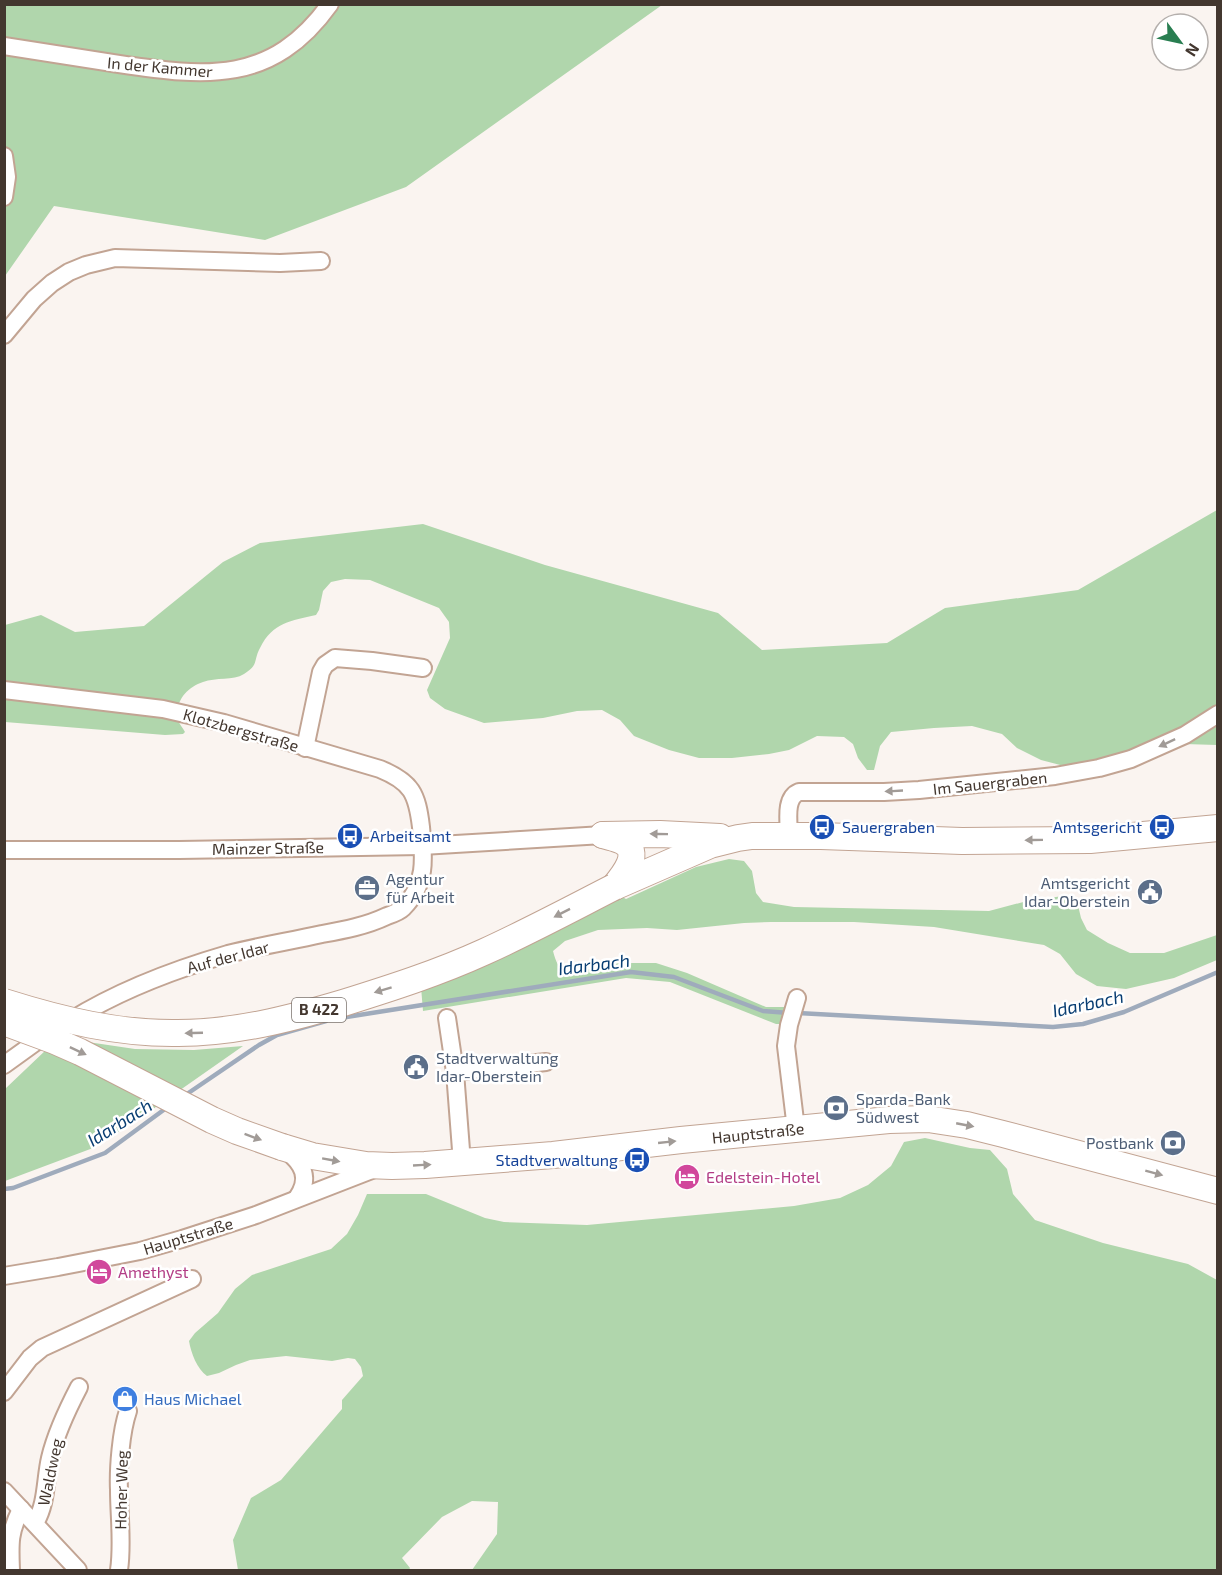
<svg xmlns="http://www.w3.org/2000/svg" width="1222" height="1575" font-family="'Exo 2',sans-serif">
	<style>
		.green { fill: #b0d6ac }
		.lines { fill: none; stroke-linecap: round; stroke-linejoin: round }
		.stream { stroke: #9fabbc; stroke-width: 4.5 }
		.minor-casing { stroke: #c2a493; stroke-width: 20 }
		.primary-casing { stroke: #c2a493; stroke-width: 28 }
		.minor { stroke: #fff; stroke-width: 16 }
		.primary { stroke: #fff; stroke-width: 26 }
		.primary-bridge-casing { stroke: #c2a493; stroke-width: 28; stroke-linecap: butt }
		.primary-bridge { stroke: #fff; stroke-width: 26 }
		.oneway { fill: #a19b97 }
		.labels { text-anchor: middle; stroke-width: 5; stroke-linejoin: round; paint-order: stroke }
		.shield { fill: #fff; stroke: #7b736d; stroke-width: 1.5 }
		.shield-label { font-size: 15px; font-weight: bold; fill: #43372f }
		.street-label { font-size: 16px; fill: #43372f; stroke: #fff }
		.transit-label { font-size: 16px; fill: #164399; stroke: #fff; text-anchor: start }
		.service-label { font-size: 16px; fill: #4e5e75; stroke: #fff; text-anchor: start }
		.hotel-label { font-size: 16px; fill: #b23c85; stroke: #fff; text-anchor: start }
		.shop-label { font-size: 16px; fill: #366cbe; stroke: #fff; text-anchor: start }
		.water-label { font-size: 18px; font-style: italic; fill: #083d72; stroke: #fff }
	</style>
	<rect width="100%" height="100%" fill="#faf4f0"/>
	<g class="green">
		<polygon points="5,5 662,5 406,187 265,240 54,206 5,276"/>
		<path d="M1217,510V745L1184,744L1123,752L1068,767L1041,760L1017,748L1002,734L972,726L934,728L891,732L880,746L874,770H867L858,758L853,744L844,737L817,736L789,750L769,754L732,758H699L669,750L634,736L620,720L602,710L577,711L543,718L484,723L445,709L430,698L427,690L450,638L449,622L439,608L370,580L345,579L331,582L323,591L319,610L316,615C291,621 273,622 260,648C253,661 259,665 244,674C233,681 216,677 203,682C187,687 174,702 178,720C179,724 183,728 185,732L183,734L165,735L5,722V625L41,615L75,632L144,626L223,562L260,543L423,524L545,565L718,613L762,650L887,643L945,608L1078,590Z"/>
		<path d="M729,859L744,861L752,871L756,893L763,902L794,907L989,911L1027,901L1063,896L1077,901L1081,918L1087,930L1108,943L1130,953H1164L1217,935V960L1174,978L1126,989L1097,986L1076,974L1060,954L1044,945L934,927L854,922H771L744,923L677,930L647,928L598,930L565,941L553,951C556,962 558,969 570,973L620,963H656L687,973L766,1007H785L781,1024H776L670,982L626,978L423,1011L421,987L619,895L626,899L696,867Z"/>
		<polygon points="81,1041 135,1049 194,1050 243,1046 143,1116 93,1148 5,1181 5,1089 47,1049"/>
		<path d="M925,1138L970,1148L990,1150L1007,1169L1013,1194L1035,1220L1103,1243L1188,1264L1217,1280V1570H472L497,1534L498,1502L472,1501L442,1517L402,1558L410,1568L409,1570H238L233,1540L251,1498L281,1480L342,1409V1400L363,1376L361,1367L355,1359L348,1358L332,1361L286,1356L250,1360L236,1365L219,1373L207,1376C197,1369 191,1353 189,1341L195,1333L218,1313L235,1289L252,1275L331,1249L347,1234L358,1215L367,1194H426L485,1218L504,1222L587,1225L794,1206L840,1198L868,1185L891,1166L904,1142Z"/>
	</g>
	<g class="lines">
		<g class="stream">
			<polyline points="798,1013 1053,1027 1083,1024 1124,1012 1218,972"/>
			<polyline points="334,1019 631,972 674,977 763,1011 789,1013"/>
			<polyline points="184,1096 259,1045 277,1035 326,1021"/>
			<polyline points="4,1189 13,1188 105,1153 169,1106"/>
		</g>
		<g class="minor-casing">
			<g id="minor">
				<path d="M4,46C43,52 81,58 119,64C206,77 272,85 330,4"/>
				<polyline points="4,156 7,177 4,197"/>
				<polyline points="4,335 34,299 52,283 69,272 86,265 115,258 280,263 321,261"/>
				<path d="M4,690L163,709L224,723L380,769C412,782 417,794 421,827C424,858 427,884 403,908C399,912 393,914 387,916C366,926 344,930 322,934C291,941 259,946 228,954C173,970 118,991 70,1021"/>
				<polyline points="305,748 321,672 325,665 335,658 372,661 423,668"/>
				<path d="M789,836C789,822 784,798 799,792H884L919,790L1055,776L1099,768L1131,759L1185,735L1218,714"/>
				<polyline points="4,850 179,850 422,846 603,835"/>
				<polyline points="447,1018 455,1072 462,1163"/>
				<polyline points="4,1065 47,1034"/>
				<polyline points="455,1072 546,1062"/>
				<polyline points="796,1129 786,1046 789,1025 797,998"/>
				<path d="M286,1150C303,1164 311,1178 297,1198"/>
				<polyline points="4,1276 58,1267 140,1251 182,1239 256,1215 377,1168"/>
				<polyline points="4,1392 30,1358 42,1348 192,1279"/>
				<polyline points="4,1491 78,1570"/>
				<path d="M35,1523C47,1504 45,1479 50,1458C56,1433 67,1410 79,1387"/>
				<path d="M11,1570C10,1544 9,1533 21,1509"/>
				<path d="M119,1570C123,1544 119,1517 119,1490C118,1469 121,1431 128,1411"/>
			</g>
		</g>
		<g class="primary-casing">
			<g id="primary">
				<polyline points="603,835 660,834 720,837"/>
				<path d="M603,835C609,837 616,838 622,841C643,852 624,875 614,887"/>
				<polyline points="614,887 710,845 738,838 752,836 821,836 962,841 1090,840 1218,828"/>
				<polyline points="282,1147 312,1156 366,1165 392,1166 425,1165 553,1155 681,1140 889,1120 928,1119 967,1125 1003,1134 1218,1191"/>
			</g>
		</g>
		<use href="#minor" class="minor"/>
		<use href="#primary" class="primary"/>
		<g class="primary-bridge-casing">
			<g id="primary-bridge">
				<path d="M4,1002C61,1020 119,1034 178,1033C235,1033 289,1019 343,1003C391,988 438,973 484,952C528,932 571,909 614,887"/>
				<polyline points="4,1022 55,1041 80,1052 212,1120 237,1131 282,1147"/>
			</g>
		</g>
		<use href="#primary-bridge" class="primary-bridge"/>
	</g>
	<defs><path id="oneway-solid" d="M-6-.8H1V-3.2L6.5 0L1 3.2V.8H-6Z" transform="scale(1.5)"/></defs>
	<g class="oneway">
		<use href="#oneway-solid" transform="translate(1167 743) rotate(155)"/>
		<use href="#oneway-solid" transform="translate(894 791) rotate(177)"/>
		<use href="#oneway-solid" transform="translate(659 834) rotate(-179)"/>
		<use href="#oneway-solid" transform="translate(1034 840) rotate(179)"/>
		<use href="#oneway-solid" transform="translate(562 913) rotate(153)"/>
		<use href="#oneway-solid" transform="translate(383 990) rotate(163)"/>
		<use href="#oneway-solid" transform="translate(194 1033) rotate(178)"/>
		<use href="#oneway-solid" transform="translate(78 1051) rotate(25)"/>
		<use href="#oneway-solid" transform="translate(965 1125) rotate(11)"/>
		<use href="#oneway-solid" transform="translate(253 1137) rotate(20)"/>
		<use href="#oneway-solid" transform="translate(667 1142) rotate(-6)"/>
		<use href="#oneway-solid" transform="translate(331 1160) rotate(10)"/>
		<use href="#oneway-solid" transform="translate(422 1165) rotate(-3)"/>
		<use href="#oneway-solid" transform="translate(1154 1173) rotate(15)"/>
	</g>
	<defs>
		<g id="bus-disc" transform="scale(1.35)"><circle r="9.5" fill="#1a4fb4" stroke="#fff"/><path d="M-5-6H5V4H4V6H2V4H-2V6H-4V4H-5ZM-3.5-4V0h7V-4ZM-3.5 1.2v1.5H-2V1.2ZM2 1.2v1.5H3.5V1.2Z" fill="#fff"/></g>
		<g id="office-disc" transform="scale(1.35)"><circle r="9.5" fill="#5c6f8a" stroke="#fff"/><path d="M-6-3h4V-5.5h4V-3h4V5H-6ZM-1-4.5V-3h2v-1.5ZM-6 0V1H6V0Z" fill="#fff"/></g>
		<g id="civic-disc" transform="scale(1.35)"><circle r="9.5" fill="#5c6f8a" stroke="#fff"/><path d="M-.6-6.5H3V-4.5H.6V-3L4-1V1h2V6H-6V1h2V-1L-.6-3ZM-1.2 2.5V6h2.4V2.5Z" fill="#fff"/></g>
		<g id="bank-disc" transform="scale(1.35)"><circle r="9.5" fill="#5c6f8a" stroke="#fff"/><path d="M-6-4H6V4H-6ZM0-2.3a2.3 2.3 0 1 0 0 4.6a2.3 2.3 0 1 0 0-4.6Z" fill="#fff"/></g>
		<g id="hotel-disc" transform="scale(1.35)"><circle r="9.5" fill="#d1479c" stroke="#fff"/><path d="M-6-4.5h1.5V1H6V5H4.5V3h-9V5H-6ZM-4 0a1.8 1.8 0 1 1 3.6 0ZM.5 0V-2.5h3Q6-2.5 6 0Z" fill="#fff"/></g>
		<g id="shop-disc" transform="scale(1.35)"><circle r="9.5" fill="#3f7fe0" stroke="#fff"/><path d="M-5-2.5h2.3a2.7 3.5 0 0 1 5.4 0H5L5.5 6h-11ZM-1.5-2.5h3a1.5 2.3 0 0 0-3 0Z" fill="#fff"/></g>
	</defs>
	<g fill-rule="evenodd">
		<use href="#bus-disc" x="822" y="827"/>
		<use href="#bus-disc" x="1162" y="827"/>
		<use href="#bus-disc" x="350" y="836"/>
		<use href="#office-disc" x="367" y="888"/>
		<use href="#civic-disc" x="1150" y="892"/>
		<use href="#civic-disc" x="416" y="1067"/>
		<use href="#bank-disc" x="836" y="1108"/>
		<use href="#bank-disc" x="1173" y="1143"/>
		<use href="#bus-disc" x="637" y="1160"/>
		<use href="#hotel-disc" x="687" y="1177"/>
		<use href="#hotel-disc" x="99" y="1272"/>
		<use href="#shop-disc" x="125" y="1399"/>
	</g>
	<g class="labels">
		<rect class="shield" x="292" y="998" width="54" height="24" rx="4.5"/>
		<g class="shield-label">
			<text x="319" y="1015">B 422</text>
		</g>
		<g class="street-label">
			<text transform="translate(160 67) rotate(5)" y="6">In der Kammer</text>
			<text transform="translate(241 730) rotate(16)" y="6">Klotzbergstraße</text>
			<text transform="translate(990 783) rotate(-6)" y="6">Im Sauergraben</text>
			<text transform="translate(268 848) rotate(-1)" y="6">Mainzer Straße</text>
			<text transform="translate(228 957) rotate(-15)" y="6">Auf der Idar</text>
			<text transform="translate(758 1133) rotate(-6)" y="6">Hauptstraße</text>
			<text transform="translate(188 1236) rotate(-17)" y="6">Hauptstraße</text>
			<text transform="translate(50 1472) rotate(-78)" y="6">Waldweg</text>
			<text transform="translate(121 1490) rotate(-89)" y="6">Hoher Weg</text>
		</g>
		<g class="transit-label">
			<text x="842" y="833">Sauergraben</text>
			<text x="1142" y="833" text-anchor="end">Amtsgericht</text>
			<text x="370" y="842">Arbeitsamt</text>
			<text x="618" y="1166" text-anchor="end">Stadtverwaltung</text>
		</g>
		<g class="service-label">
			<text x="386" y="885">Agentur<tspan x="386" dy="18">für Arbeit</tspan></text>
			<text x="1130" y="889" text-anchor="end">Amtsgericht<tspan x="1130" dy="18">Idar-Oberstein</tspan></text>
			<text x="436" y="1064">Stadtverwaltung<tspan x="436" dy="18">Idar-Oberstein</tspan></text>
			<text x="856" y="1105">Sparda-Bank<tspan x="856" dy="18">Südwest</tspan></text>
			<text x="1154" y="1149" text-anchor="end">Postbank</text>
		</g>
		<g class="hotel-label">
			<text x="706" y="1183">Edelstein-Hotel</text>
			<text x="118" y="1278">Amethyst</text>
		</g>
		<g class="shop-label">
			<text x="144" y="1405">Haus Michael</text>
		</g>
		<g class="water-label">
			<text transform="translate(594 965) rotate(-7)" y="6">Idarbach</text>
			<text transform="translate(1088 1004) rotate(-12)" y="6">Idarbach</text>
			<text transform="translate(120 1123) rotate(-32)" y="6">Idarbach</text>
		</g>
	</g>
	<rect width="1222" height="1575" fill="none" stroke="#43372f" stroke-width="12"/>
	<g transform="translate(1180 42) rotate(123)"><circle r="28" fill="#ffffff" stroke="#b4afac" stroke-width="1.5"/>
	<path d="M0-4.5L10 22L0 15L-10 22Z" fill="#297e51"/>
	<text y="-9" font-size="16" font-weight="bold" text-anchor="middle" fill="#43372f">N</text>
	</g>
</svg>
